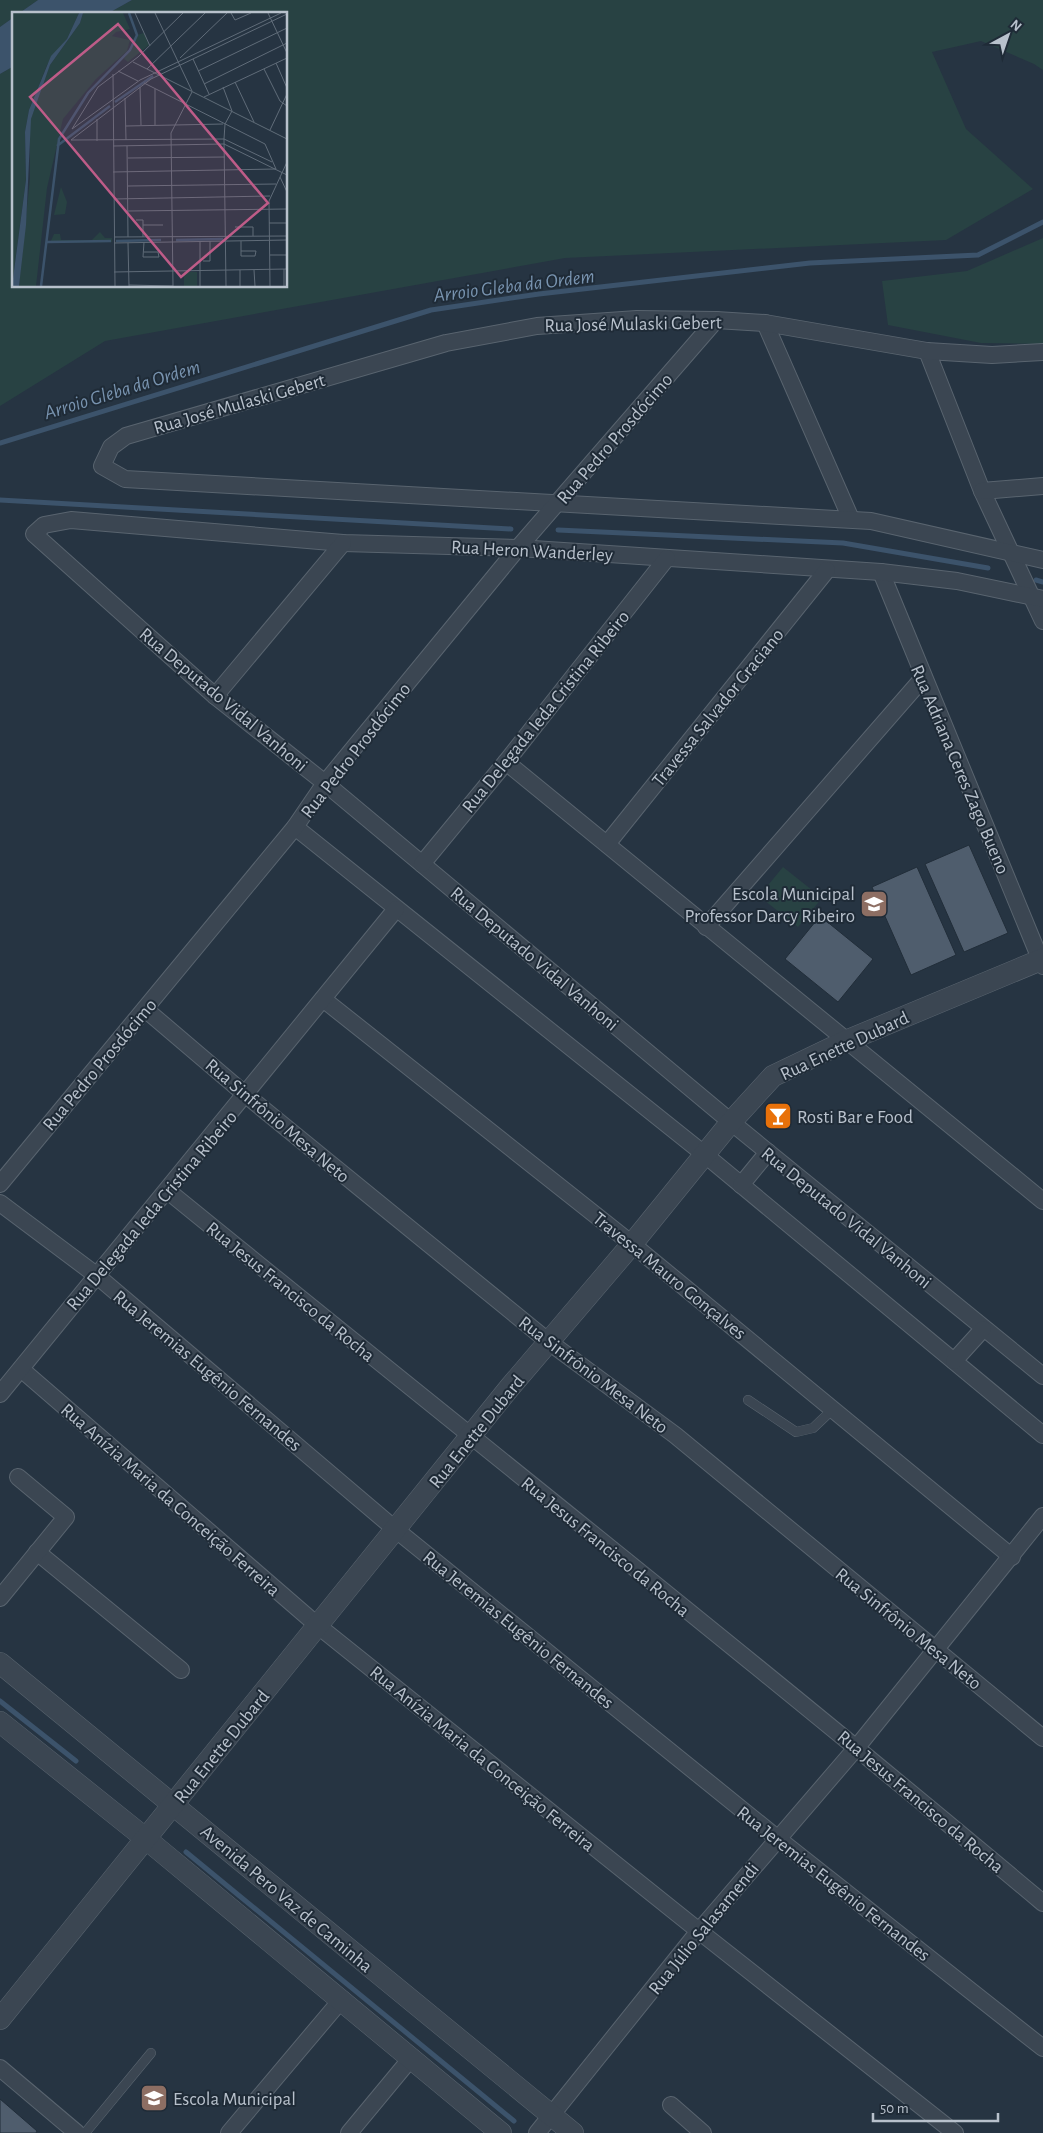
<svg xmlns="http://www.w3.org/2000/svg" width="1043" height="2133" font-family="'Alegreya Sans',sans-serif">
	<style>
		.green { fill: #284243 }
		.water { fill: #3c536b }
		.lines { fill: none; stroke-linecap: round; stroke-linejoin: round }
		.stream { stroke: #3c536b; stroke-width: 5 }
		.building { fill: #4f5d6d; stroke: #212d39 }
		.service-casing { stroke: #59646f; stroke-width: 10 }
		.minor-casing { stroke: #59646f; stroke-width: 18 }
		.tertiary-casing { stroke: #59646f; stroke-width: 22 }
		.service { stroke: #3b4652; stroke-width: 9 }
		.minor { stroke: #3b4652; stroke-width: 16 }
		.tertiary { stroke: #3b4652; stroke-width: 21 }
		.labels { text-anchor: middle; stroke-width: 4; stroke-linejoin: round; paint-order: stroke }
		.street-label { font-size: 19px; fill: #b8c1cc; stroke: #1f2b37 }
		.poi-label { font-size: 19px; fill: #b8c1cc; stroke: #1f2b37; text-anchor: start }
		.water-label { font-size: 20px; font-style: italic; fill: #7893af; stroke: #1f2b37 }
		.inset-river { fill: none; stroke: #3c536b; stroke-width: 2.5 }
		.inset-road { fill: none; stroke: #606c79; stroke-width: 1 }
		.view { fill: #be5c88; fill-opacity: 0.15; stroke: #be5c88; stroke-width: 2.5 }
		.inset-edge { fill: none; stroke: #b8c1cc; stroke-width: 2.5 }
	</style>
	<rect width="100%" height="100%" fill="#263442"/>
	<g class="green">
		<polygon points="0,0 38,0 18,14 14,14 14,17 0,27"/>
		<polygon points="132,0 1043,0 1043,70 1034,64 981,41 932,52 966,129 1033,189 946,240 565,258 105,341 0,406 0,74 14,66 14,286 286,286 286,14 107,14"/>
		<polygon points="1043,238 1043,344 981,343 888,325 882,281 967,271"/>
		<polygon points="783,867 822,898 798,927 759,896"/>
	</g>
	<g class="water">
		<polygon points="38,0 132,0 107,14 18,14"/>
		<polygon points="14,17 14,66 0,74 0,27"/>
	</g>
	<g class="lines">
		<g class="stream">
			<polyline points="0,443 431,310 539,294 810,263 978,255 1043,222"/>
			<polyline points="0,500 511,529"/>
			<polyline points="558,530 843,543 988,568"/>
			<polyline points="1036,580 1043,582"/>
			<polyline points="0,1701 76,1761"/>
			<polyline points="186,1852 514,2121"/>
		</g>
	</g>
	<g class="building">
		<polygon points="969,845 1008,933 964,952 925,864"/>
		<polygon points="917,867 956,955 911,975 872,887"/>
		<polygon points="820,916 873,959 838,1002 785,959"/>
		<polygon points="0,2099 37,2131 36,2133 0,2133"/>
	</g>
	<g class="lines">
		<g class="service-casing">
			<g id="service">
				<polyline points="748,1400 796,1432 813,1428 833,1409"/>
				<polyline points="85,2133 151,2053"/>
			</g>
		</g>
		<g class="minor-casing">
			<g id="minor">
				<polyline points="765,323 851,519"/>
				<polyline points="927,351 982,491 1043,621"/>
				<polyline points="1043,352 992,355 927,351 765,323 716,320 637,319 537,326 446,343 126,436 111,447 102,466 125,479 871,521 1043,560"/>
				<polyline points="982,491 1043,486"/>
				<polyline points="881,572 1043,966"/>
				<polyline points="1043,599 957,581 881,572 518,548 343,543 71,520 44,525 34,534 215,696 325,783 731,1122 1043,1376"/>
				<polyline points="215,696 343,543"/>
				<polyline points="506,762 1043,1201"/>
				<polyline points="295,827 704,1154 1043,1435"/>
				<polyline points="607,844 827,570"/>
				<polyline points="422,864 506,762 667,558"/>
				<polyline points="706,927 923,678"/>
				<polyline points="323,999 632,1244 1012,1557"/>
				<polyline points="145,1009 246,1095 549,1342 675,1435 1043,1738"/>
				<polyline points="0,1184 295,827 325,783 518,548 716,320"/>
				<polyline points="741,1185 768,1152"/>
				<path d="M168,1191C459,1428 755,1661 1043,1903"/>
				<polyline points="0,1203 96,1275 395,1529 777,1838 1043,2048"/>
				<polyline points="954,1361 983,1329"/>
				<polyline points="21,1369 317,1625 699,1931 955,2133"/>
				<polyline points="0,1394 396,909"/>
				<polyline points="37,1552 181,1670"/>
				<polyline points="0,1598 66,1517 18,1477"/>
				<polyline points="0,2068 77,2133"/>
				<polyline points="671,2105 703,2133"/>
				<polyline points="229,2133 342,1999"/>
				<polyline points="349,2133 412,2057"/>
				<polyline points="537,2133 699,1931 857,1747 1043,1516"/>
			</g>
		</g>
		<g class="tertiary-casing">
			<g id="tertiary">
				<polyline points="0,1663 573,2133"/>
				<polyline points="0,1722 145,1838 501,2133"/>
				<polyline points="0,2019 510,1387 632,1244 731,1122 773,1076 846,1041 1043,959"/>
			</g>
		</g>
		<use href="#service" class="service"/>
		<use href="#minor" class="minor"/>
		<use href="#tertiary" class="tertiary"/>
	</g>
	<defs>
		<g id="school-square" transform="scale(1.4375)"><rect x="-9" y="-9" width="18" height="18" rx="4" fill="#8d6e63" stroke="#1f2b37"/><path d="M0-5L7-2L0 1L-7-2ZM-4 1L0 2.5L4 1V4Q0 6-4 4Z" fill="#fff"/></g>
		<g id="bar-square" transform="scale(1.4375)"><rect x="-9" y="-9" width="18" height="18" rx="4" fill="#e8710a" stroke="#1f2b37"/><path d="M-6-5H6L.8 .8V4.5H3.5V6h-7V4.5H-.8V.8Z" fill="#fff"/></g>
	</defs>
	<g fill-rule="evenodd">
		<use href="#school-square" x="874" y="904"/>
		<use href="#bar-square" x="778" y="1116"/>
		<use href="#school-square" x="154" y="2098"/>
	</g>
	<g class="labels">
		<g class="street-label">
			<text transform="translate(633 323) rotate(-1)" y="7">Rua José Mulaski Gebert</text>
			<text transform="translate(239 403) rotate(-16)" y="7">Rua José Mulaski Gebert</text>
			<text transform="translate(614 438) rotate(-49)" y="7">Rua Pedro Prosdócimo</text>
			<text transform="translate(532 550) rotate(3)" y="7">Rua Heron Wanderley</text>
			<text transform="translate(224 699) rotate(40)" y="7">Rua Deputado Vidal Vanhoni</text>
			<text transform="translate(717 707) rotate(-51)" y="7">Travessa Salvador Graciano</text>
			<text transform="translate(545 711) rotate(-51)" y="7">Rua Delegada Ieda Cristina Ribeiro</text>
			<text transform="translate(355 750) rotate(-52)" y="7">Rua Pedro Prosdócimo</text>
			<text transform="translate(961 769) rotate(67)" y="7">Rua Adriana Ceres Zago Bueno</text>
			<text transform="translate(535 958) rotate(40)" y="7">Rua Deputado Vidal Vanhoni</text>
			<text transform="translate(844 1045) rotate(-25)" y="7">Rua Enette Dubard</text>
			<text transform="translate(99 1064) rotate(-50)" y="7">Rua Pedro Prosdócimo</text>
			<text transform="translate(278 1120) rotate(40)" y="7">Rua Sinfrônio Mesa Neto</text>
			<text transform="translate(151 1210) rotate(-50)" y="7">Rua Delegada Ieda Cristina Ribeiro</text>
			<text transform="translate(847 1217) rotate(39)" y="7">Rua Deputado Vidal Vanhoni</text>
			<text transform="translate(670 1275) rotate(39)" y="7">Travessa Mauro Gonçalves</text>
			<text transform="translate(291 1291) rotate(39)" y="7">Rua Jesus Francisco da Rocha</text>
			<text transform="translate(208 1370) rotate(40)" y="7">Rua Jeremias Eugênio Fernandes</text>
			<text transform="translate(594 1374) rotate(37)" y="7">Rua Sinfrônio Mesa Neto</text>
			<text transform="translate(476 1431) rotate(-51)" y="7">Rua Enette Dubard</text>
			<text transform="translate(171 1499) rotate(41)" y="7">Rua Anízia Maria da Conceição Ferreira</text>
			<text transform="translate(606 1546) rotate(39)" y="7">Rua Jesus Francisco da Rocha</text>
			<text transform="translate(909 1628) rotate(39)" y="7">Rua Sinfrônio Mesa Neto</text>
			<text transform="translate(519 1629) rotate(39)" y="7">Rua Jeremias Eugênio Fernandes</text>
			<text transform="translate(221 1746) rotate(-51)" y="7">Rua Enette Dubard</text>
			<text transform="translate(483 1758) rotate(39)" y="7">Rua Anízia Maria da Conceição Ferreira</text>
			<text transform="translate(921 1801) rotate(40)" y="7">Rua Jesus Francisco da Rocha</text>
			<text transform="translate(834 1883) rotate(38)" y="7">Rua Jeremias Eugênio Fernandes</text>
			<text transform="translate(287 1898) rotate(40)" y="7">Avenida Pero Vaz de Caminha</text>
			<text transform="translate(703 1928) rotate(-51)" y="7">Rua Júlio Salasamendi</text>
		</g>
		<g class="poi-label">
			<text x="855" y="900" text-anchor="end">Escola Municipal<tspan x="855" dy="22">Professor Darcy Ribeiro</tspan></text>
			<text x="797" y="1123">Rosti Bar e Food</text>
			<text x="173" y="2105">Escola Municipal</text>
		</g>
		<g class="water-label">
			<text transform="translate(514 285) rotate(-7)" y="7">Arroio Gleba da Ordem</text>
			<text transform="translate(122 389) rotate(-17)" y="7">Arroio Gleba da Ordem</text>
		</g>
	</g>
	<g transform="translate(12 12)">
		<rect width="275" height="275" fill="#263442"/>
		<path d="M0,1H67L55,27L35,53L17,98L13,120L14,168L0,273ZM71,1H111L118,17L104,20L100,24L118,28L115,39L84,67L51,107L35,176L24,274H7L18,166V109L38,53L68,11ZM132,21L137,33L116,50L112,47L125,23ZM49,175L55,190L53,202L42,203ZM88,220L93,226H100V230L38,231L42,222H48L49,228H80ZM172,260H185V274H172Z" fill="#284243"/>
		<path d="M67,1H71L68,11L38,53L19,107L14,213L7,274H0L14,168L13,120L17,98L39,44L55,27Z" fill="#3c536b"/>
		<path class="inset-river" d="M103,90L141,64M45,134L98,94M164,228L211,227M104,229L149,228M35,230L99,229M29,274L47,127L76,81L118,38L125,23L117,1"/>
		<path class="inset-road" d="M123,1L138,34M143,1L180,79M219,1L223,8L239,1M256,1L275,41M168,46L215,1M181,47L197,82M121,50L275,127M264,51L275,76M135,57L193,1M252,57L268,89L275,94M106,59L126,69M186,59L275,16M101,62L103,274M223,70L242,110M192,72L275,31M128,75L129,113M211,75L220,99L213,112L212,127L214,274M192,85L275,46M113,86L114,128M85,107V129M143,113V77M114,114L211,112M60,117L128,68L269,1M60,117L86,75L126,45L171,1M258,118L275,82M59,128L139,67L275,2M59,128L212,127L260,150M101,134L212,132L275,163M115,134L116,225M116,146L213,145M101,160L264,157L253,132L132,71M268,165L275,180M116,174L264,172M102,187L258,184M116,199L275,197M124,208H131V225M257,211H275M131,213H151M223,215H241V224M102,225L275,224M229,229V244H243L244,239H229M132,230L131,245H147L146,240H132M102,231L275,228M116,231L117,274M258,243H275M191,249H198V229M272,257V274M228,258V274M242,258L243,274M102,260L275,257M117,273L161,274M161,274L159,121L180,80M188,274V229M258,274L257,189L275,150"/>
		<path class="view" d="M106,12L256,191L169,265L18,85Z"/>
		<rect width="275" height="275" class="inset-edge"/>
	</g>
	<g transform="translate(1008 35) rotate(40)" stroke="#1f2b37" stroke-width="4" paint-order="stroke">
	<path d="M0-4L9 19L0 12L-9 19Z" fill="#b8c1cc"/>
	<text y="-8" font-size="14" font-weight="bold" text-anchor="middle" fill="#b8c1cc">N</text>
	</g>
	<path d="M873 2113v8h125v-8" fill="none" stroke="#b8c1cc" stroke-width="2.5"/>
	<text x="880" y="2113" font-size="15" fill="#b8c1cc" stroke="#1f2b37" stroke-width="4" paint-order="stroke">50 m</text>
</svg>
